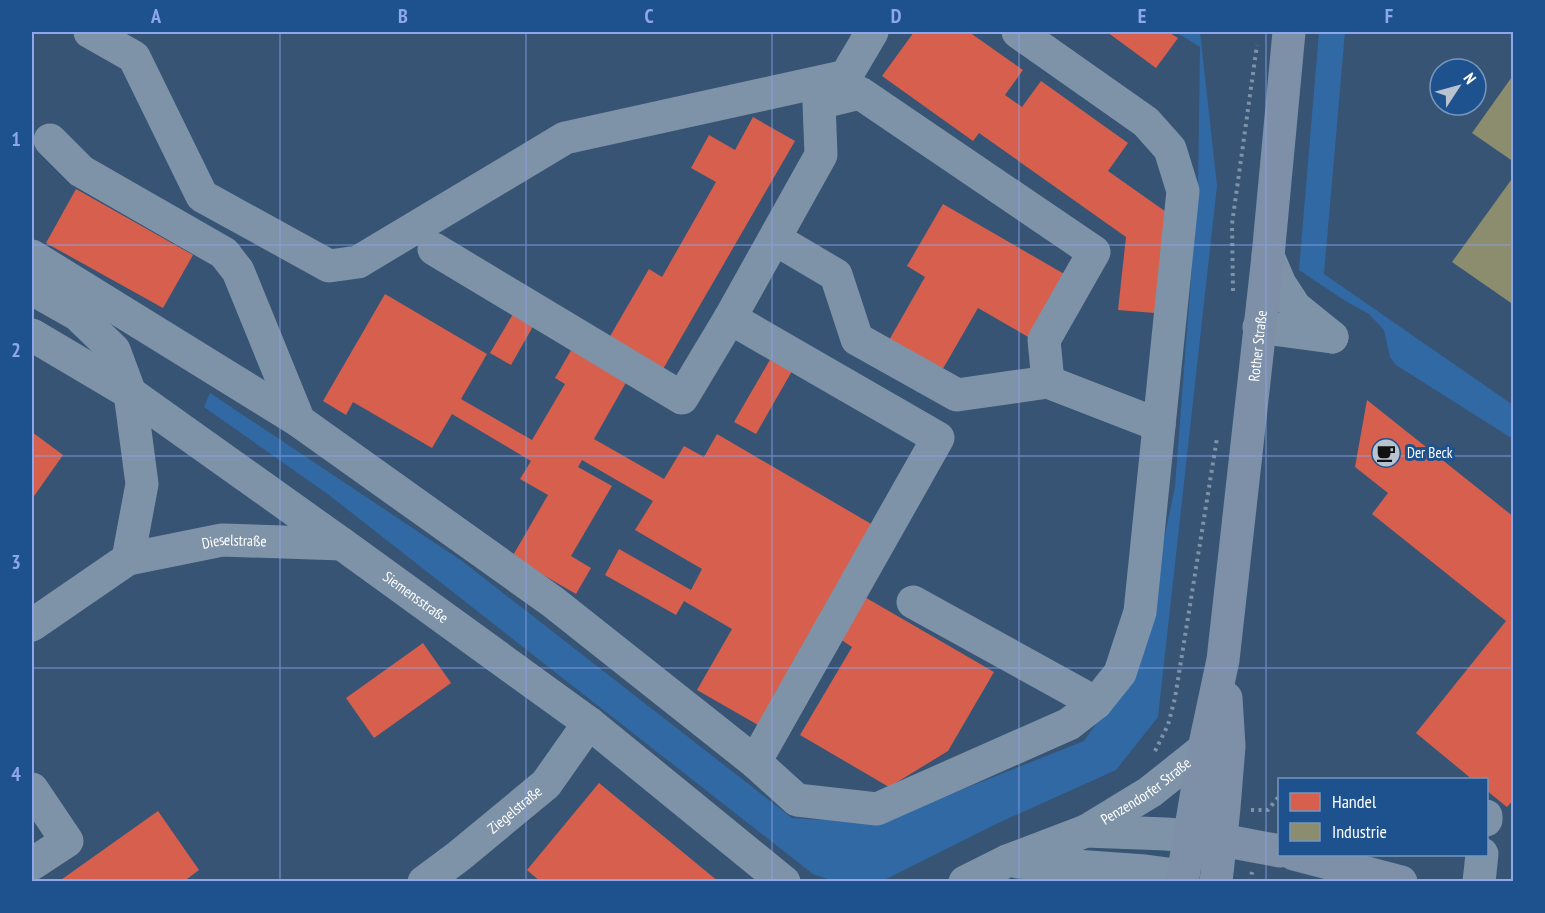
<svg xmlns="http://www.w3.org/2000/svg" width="1545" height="913" font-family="'PT Sans Narrow',sans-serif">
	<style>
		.green { fill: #3169a5 }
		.shops { fill: #d6604d }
		.industry { fill: #8c8c6e }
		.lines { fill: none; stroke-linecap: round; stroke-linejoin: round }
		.path { stroke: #7e93a8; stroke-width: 4; stroke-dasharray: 3 4.5; stroke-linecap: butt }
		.minor { stroke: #7e93a8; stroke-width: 33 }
		.major { stroke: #7e90a7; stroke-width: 33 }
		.grid { fill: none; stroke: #8ea6ec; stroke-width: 1.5; stroke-opacity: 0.55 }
		.labels { text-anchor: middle; stroke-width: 6; stroke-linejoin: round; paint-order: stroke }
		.street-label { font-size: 15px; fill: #fff; stroke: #1d528f }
		.poi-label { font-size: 15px; fill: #fff; stroke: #1d528f; text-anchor: start }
		.neatline { fill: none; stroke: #8ea6ec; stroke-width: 2 }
		.grid-label { font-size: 20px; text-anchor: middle; font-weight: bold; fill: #8ea6ec }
	</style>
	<rect width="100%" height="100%" fill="#375475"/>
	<g class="green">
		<polygon points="1176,32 1200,32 1217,186 1158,717 1116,770 996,824 882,881 833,881 813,874 329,495 204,407 210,393 462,561 792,818 878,823 1084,741 1137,667 1175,487 1198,188 1200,47"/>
		<polygon points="1319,32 1345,32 1324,274 1513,405 1513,439 1396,365 1390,357 1384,330 1369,314 1344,300 1299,270"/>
	</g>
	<g class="shops">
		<polygon points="914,32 969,32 1023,70 1005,95 1022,107 1041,81 1128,143 1108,171 1169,214 1155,313 1118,310 1126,237 979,133 973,141 882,76"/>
		<polygon points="1107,32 1168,32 1178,38 1156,68"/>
		<polygon points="753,117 795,141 663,369 609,338 649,269 662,277 716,182 691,168 709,135 735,150"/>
		<polygon points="76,189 193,255 163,308 46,243"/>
		<polygon points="943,204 1066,275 1030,338 978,308 941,372 888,342 925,277 907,266"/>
		<polygon points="385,294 487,354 461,399 532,440 565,384 555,378 573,347 628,379 594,439 664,479 684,446 704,457 717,434 873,525 758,725 697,690 732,629 684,601 676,615 605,575 619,549 691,590 702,569 635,530 653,501 582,460 578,467 612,486 571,556 591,568 576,594 512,557 548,495 520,479 531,461 452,414 432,448 353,402 346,415 323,401"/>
		<polygon points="516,309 536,321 511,365 490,353"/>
		<polygon points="771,358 792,371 756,434 734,422"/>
		<polygon points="1367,400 1514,517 1514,799 1507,807 1486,790 1486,780 1473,780 1416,733 1506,621 1372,514 1388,493 1355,467"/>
		<polygon points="32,432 63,455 32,499"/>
		<polygon points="863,596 994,672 948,751 889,787 800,735 852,647 837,637"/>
		<polygon points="423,643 451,683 374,738 346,698"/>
		<polygon points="599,783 719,882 541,882 527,870"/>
		<polygon points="158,811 199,870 183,882 58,882"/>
	</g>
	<g class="industry">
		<polygon points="1514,74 1514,162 1472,133"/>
		<polygon points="1514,176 1514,305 1452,262"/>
	</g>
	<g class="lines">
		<g class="path">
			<polyline points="1233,291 1232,224 1257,45"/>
			<polyline points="1155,751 1168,725 1175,698 1217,438"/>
			<polyline points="1251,810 1268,810 1280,795"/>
			<polyline points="1250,882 1252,872"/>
		</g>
		<g class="minor">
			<polyline points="90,32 134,57 202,196 329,266 358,262 565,138 846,76 872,32"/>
			<polyline points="50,140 81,171 224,253 238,271 299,421 553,602 755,762 797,800 877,809 1069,724 1096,703 1120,673 1140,612 1183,191 1170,149 1146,122 1018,32"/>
			<polyline points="775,239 836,275 857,339 957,395 1048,382 1159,425"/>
			<polyline points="434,249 682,398 730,318 821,155 819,103 860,93 1094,252 1044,340 1048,382"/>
			<polyline points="32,256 299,421"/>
			<polyline points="1268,256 1280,284 1295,307 1332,337"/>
			<polyline points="32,289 78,315 114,350 130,393 142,484 128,559 32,625"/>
			<polyline points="730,318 938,438 755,762"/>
			<polyline points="1259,327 1332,337"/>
			<path id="s1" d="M32,335L130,393L342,544L589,723L784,882"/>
			<path id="s2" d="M128,559L222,540L342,544"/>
			<polyline points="913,602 1096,703"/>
			<polyline points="32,789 67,841 32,864"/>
			<polyline points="1486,816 1486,820"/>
			<path id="s3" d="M1086,831L1150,792L1204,749"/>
			<polyline points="1018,862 1145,871 1183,876"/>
			<path id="s4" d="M424,882L459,856L546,784L589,723"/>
			<polyline points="965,882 1007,861 1086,831 1166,834 1189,836"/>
			<polyline points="1479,882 1482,854"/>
		</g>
		<g class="major">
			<polyline points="1198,837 1221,840 1280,851"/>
			<polyline points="1294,854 1401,882"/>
			<path id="s5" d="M1182,882L1204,749L1223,660L1268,256L1289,32"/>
			<polyline points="1216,882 1224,808 1229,746 1226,698"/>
		</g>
	</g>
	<path class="grid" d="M280,32V882M526,32V882M772,32V882M1019,32V882M1266,32V882M32,245H1514M32,456H1514M32,668H1514"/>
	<defs>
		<g id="cafe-disc" transform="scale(1.5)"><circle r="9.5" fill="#b9c3cf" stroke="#1d528f"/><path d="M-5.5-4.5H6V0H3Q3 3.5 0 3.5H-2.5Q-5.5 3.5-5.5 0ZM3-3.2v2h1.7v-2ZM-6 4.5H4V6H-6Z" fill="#111"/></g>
	</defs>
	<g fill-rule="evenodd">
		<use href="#cafe-disc" x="1386" y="453"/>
	</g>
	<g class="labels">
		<g class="street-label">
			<text dy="5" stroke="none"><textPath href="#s5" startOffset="542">Rother Straße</textPath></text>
			<text dy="5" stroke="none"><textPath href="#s2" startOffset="108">Dieselstraße</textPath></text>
			<text dy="5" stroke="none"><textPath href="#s1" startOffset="465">Siemensstraße</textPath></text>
			<text dy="5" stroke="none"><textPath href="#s3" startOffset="72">Penzendorfer Straße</textPath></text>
			<text dy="5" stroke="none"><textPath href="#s4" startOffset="116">Ziegelstraße</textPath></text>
		</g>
		<g class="poi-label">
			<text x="1407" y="458">Der Beck</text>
		</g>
	</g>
	<rect width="1545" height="913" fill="none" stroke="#1d528f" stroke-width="66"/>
	<rect x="1278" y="778" width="210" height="78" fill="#1d528f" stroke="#7797bc" stroke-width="1.5"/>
	<rect x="1290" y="793" width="30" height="18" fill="#d6604d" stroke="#7797bc" stroke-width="1.5"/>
	<text x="1332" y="808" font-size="18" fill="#ffffff">Handel</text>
	<rect x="1290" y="823" width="30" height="18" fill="#8c8c6e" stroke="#7797bc" stroke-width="1.5"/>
	<text x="1332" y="838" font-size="18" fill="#ffffff">Industrie</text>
	<g transform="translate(1458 87) rotate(54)"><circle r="28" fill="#1d528f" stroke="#7797bc" stroke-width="1.5"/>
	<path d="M0-4.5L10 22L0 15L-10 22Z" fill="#b9c3cf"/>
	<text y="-9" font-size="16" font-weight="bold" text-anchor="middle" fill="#ffffff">N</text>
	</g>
	<rect x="33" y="33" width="1479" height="847" class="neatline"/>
	<g class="grid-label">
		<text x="156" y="23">A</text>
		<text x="403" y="23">B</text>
		<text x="649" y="23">C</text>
		<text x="896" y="23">D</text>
		<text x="1142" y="23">E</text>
		<text x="1389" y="23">F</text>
		<text x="16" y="146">1</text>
		<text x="16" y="357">2</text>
		<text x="16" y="569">3</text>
		<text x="16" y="781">4</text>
	</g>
</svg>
